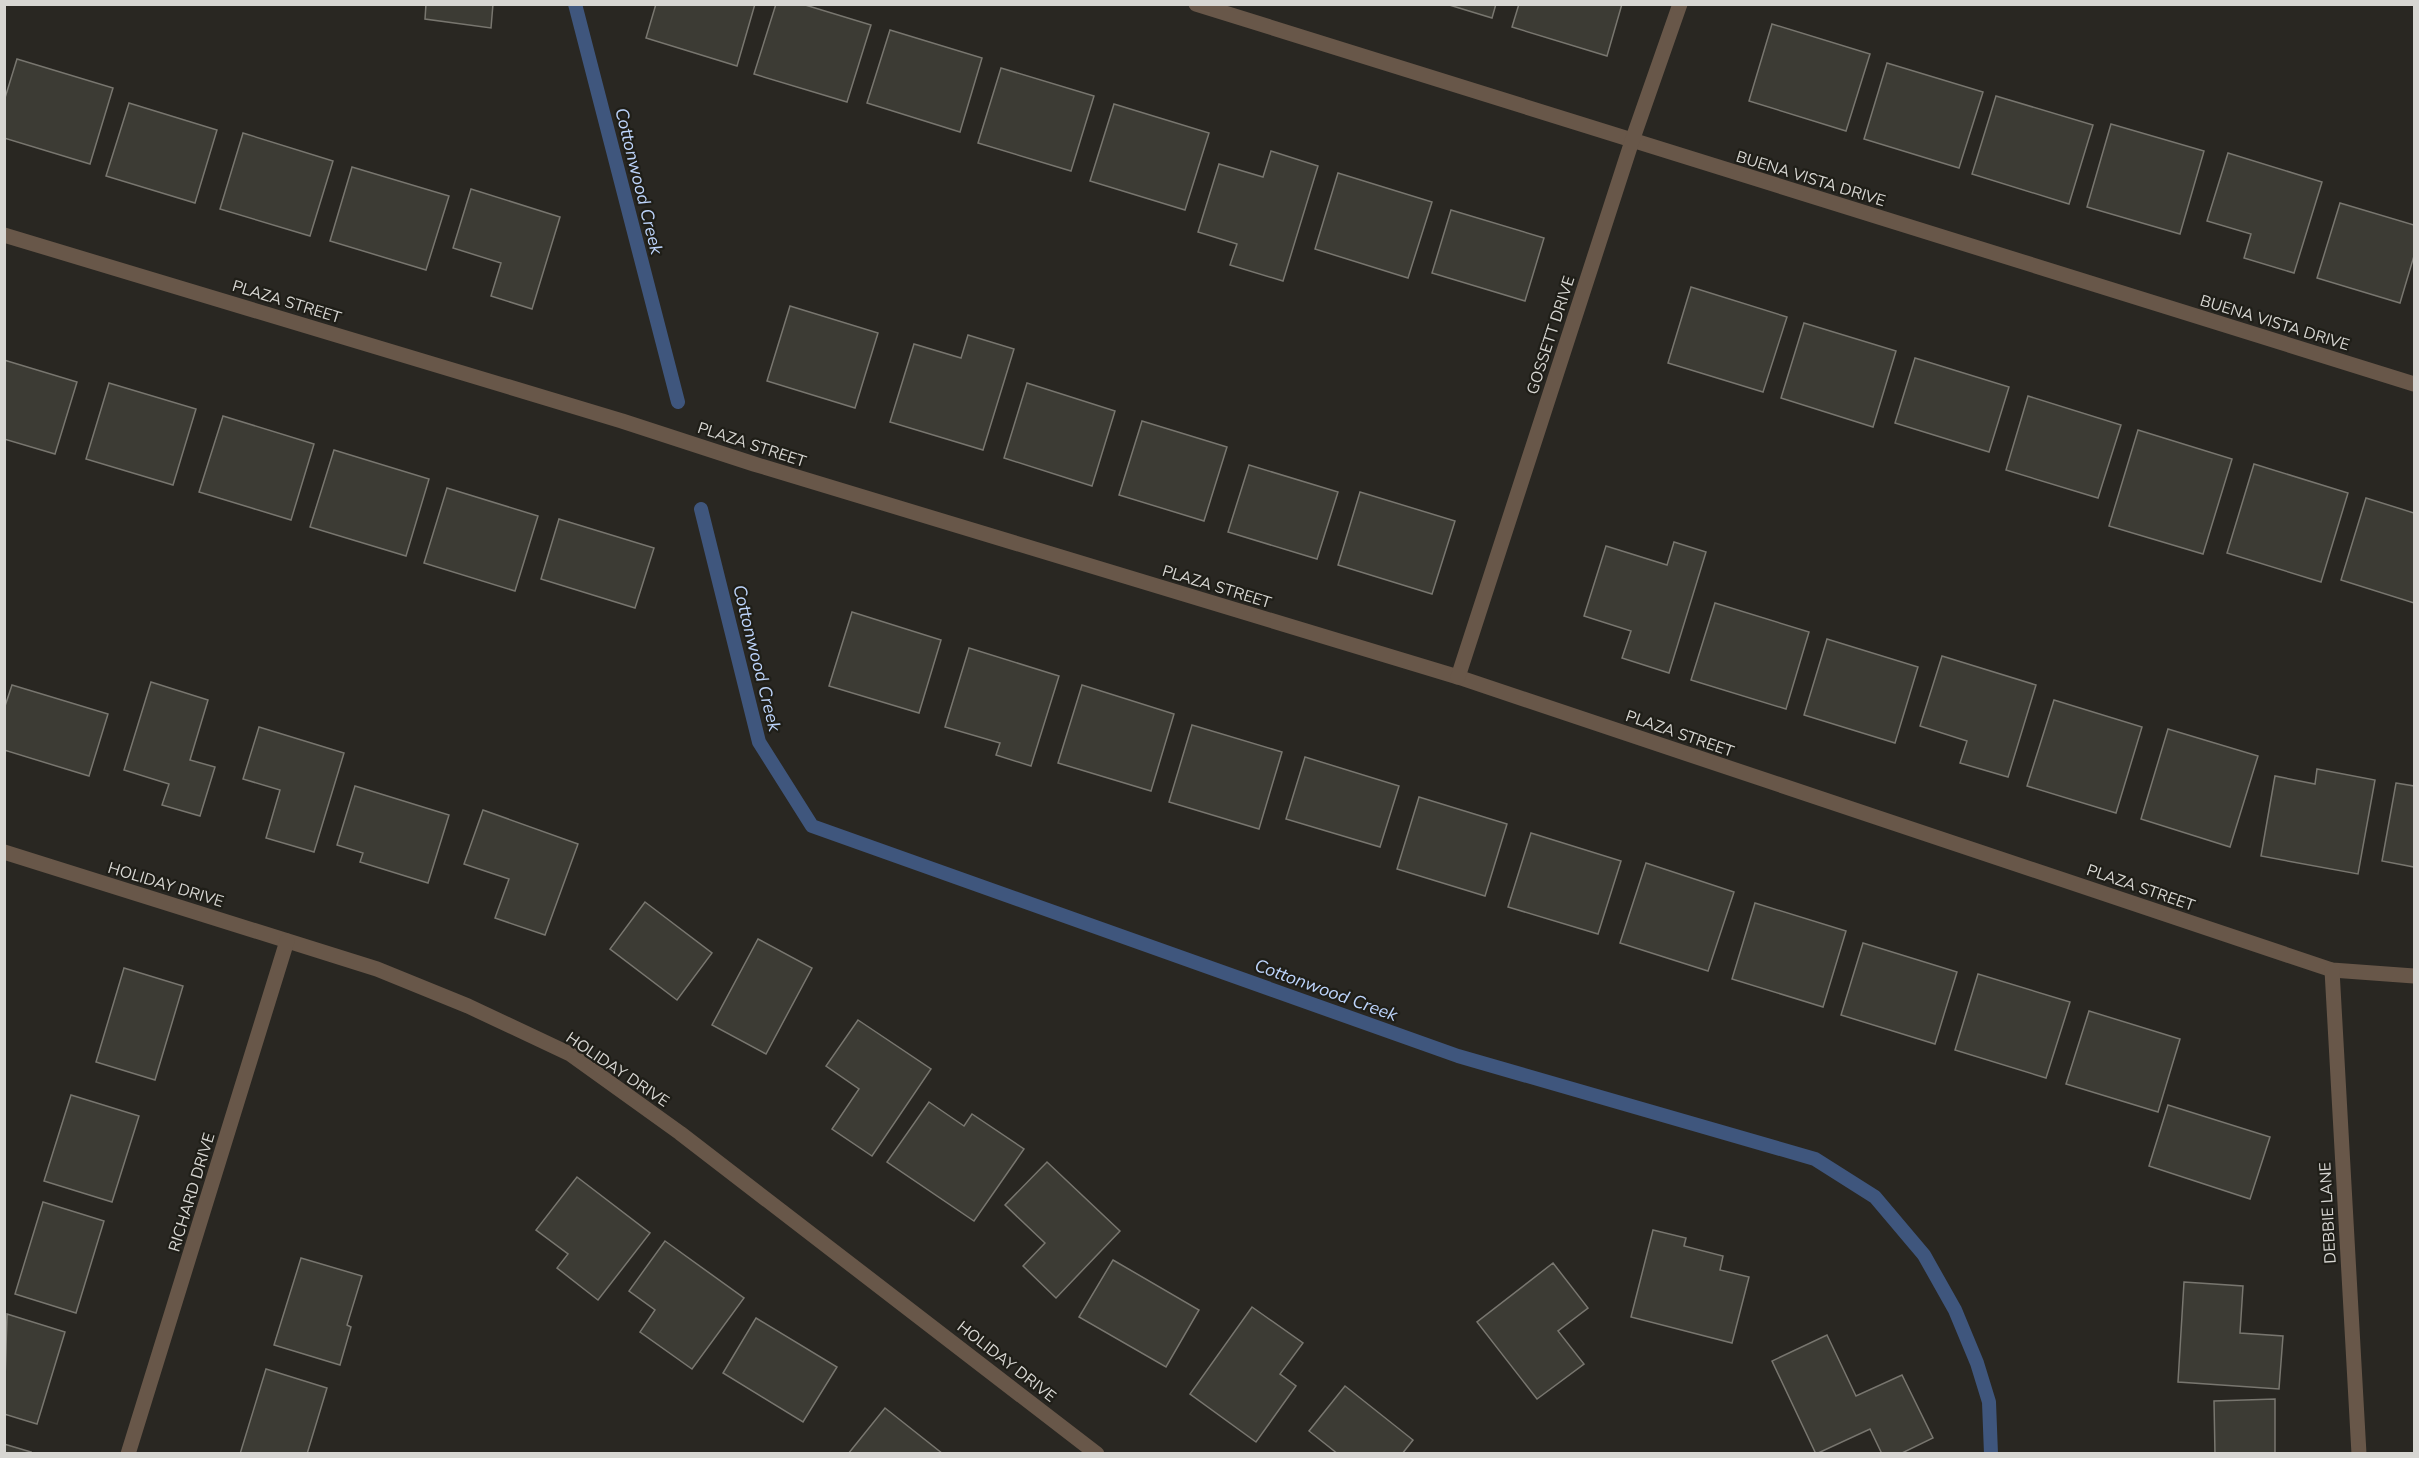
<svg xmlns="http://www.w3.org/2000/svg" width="2419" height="1458" font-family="'Nunito Sans',sans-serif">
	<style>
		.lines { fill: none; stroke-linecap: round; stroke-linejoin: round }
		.stream { stroke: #3f567d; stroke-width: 14 }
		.building { fill: #3c3b34; stroke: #78766f; stroke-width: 1.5 }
		.minor { stroke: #685749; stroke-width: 15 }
		.labels { text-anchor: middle; stroke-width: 4.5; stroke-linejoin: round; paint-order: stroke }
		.street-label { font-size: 16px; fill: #d7d6d2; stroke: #1f1e18 }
		.water-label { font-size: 18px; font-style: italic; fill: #bdd4fb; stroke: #1f1e18 }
	</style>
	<rect width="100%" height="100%" fill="#292722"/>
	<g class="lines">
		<g class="stream">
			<polyline points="575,4 678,402"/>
			<polyline points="701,509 759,742 812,826 1458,1056 1815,1159 1875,1197 1924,1255 1955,1310 1977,1363 1989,1402 1991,1454"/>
		</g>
	</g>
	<g class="building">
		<polygon points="426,4 493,4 491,28 425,19"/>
		<polygon points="656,4 755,4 737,66 646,38"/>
		<polygon points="776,4 802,4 871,25 847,102 754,74"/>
		<polygon points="1446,4 1496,4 1492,18"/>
		<polygon points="1519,4 1622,4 1607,56 1512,27"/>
		<polygon points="1772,24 1870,54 1846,131 1749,101"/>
		<polygon points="890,30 982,58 960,132 867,103"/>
		<polygon points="17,59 113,88 90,164 4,138 4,101"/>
		<polygon points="1887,63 1983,92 1959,168 1864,139"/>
		<polygon points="1001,68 1094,96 1071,171 978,143"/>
		<polygon points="1996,96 2093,125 2069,204 1972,174"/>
		<polygon points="129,103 217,130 195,203 106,176"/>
		<polygon points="1114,104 1209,133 1185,210 1090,181"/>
		<polygon points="2111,124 2204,151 2180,234 2087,207"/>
		<polygon points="243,133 333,161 310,236 220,209"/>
		<polygon points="1271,151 1318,166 1283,281 1230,265 1237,244 1198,232 1219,164 1263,177"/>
		<polygon points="2228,153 2322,182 2294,273 2244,258 2251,234 2207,221"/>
		<polygon points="352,167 449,196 426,270 330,241"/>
		<polygon points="1338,173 1432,202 1408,278 1315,249"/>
		<polygon points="471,189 560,217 532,309 491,296 501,263 453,248"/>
		<polygon points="2340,203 2414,225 2414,256 2400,303 2317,278"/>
		<polygon points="1451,210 1544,238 1525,301 1432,273"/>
		<polygon points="1691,287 1787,317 1763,392 1668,363"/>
		<polygon points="790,306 878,333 855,408 767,381"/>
		<polygon points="1804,323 1896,351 1873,427 1781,398"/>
		<polygon points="968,335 1014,349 983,450 890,422 914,344 961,358"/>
		<polygon points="1915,358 2009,387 1989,452 1895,423"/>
		<polygon points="4,360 77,382 55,454 4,439"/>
		<polygon points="109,383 196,409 173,485 86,459"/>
		<polygon points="1027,383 1115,411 1092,486 1004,458"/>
		<polygon points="2028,396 2121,425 2098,498 2006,470"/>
		<polygon points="223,416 314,444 291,520 199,492"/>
		<polygon points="1142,421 1227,447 1204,521 1119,495"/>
		<polygon points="2138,430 2232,459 2203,554 2109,526"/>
		<polygon points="334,450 429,479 406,556 310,527"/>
		<polygon points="2254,464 2348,493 2321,582 2227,553"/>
		<polygon points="1249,465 1338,492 1317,559 1228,532"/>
		<polygon points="447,488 538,516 515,591 424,563"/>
		<polygon points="1360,492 1455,521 1432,594 1338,565"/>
		<polygon points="2366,498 2414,513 2414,603 2341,580"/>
		<polygon points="559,519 654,548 635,608 541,579"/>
		<polygon points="1674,542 1706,552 1669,673 1622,658 1631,631 1584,616 1606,546 1667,565"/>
		<polygon points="1715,603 1809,632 1786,709 1691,680"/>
		<polygon points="852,612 941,640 919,713 829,686"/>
		<polygon points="1827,639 1918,667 1895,743 1804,715"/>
		<polygon points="969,648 1059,676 1031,766 996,755 1000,743 945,727"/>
		<polygon points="1942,656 2036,685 2008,777 1960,763 1967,741 1920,726"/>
		<polygon points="151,682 208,700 190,760 215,767 200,816 162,805 169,784 124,770"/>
		<polygon points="12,685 108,714 89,776 4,750 4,709"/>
		<polygon points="1082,685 1174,714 1151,791 1058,763"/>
		<polygon points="2054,700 2142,727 2116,813 2027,786"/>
		<polygon points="1192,725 1282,752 1259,829 1169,802"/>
		<polygon points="259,727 344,753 314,852 266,838 280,790 243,779"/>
		<polygon points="2168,729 2258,756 2230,847 2141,819"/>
		<polygon points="1305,757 1399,786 1380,847 1286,819"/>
		<polygon points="2317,769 2375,780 2358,874 2261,856 2275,776 2315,784"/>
		<polygon points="2396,783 2414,786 2414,867 2382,861"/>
		<polygon points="355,786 449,815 428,883 360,862 363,853 337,845"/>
		<polygon points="1419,797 1507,824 1485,896 1397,869"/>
		<polygon points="483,810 578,844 545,935 495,918 509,879 464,864"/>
		<polygon points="1531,833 1621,861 1598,934 1508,907"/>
		<polygon points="1646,863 1734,892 1708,971 1620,943"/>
		<polygon points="645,902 712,953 677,1000 610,949"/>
		<polygon points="1755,903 1846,931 1823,1007 1732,979"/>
		<polygon points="758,939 812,968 766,1054 712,1025"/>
		<polygon points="1863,943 1957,972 1935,1044 1841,1015"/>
		<polygon points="124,968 183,986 155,1080 96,1062"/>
		<polygon points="1978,974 2070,1002 2046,1078 1955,1050"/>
		<polygon points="2089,1011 2180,1039 2158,1112 2066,1084"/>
		<polygon points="858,1020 931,1069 872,1156 832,1129 859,1089 826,1066"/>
		<polygon points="71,1095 139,1116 112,1202 44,1181"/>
		<polygon points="929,1102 964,1126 972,1114 1024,1149 974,1221 887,1162"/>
		<polygon points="2168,1105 2270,1137 2250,1199 2149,1166"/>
		<polygon points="1047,1162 1120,1231 1056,1298 1023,1266 1045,1243 1005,1205"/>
		<polygon points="577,1177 650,1233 598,1300 557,1268 568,1254 536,1230"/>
		<polygon points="43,1202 104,1221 76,1313 15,1294"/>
		<polygon points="1653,1230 1686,1238 1684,1246 1723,1256 1720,1270 1749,1277 1732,1343 1631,1317"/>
		<polygon points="665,1241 744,1298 692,1369 640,1332 655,1310 629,1291"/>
		<polygon points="301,1258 362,1276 347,1325 351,1327 340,1365 274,1345"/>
		<polygon points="1113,1260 1199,1310 1166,1367 1079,1317"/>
		<polygon points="1553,1263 1588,1308 1558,1331 1584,1364 1537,1399 1477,1322"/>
		<polygon points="2184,1282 2243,1286 2240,1333 2283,1336 2279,1389 2178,1382"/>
		<polygon points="1252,1307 1303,1343 1280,1374 1296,1386 1256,1442 1190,1394"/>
		<polygon points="7,1314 65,1332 37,1424 4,1414"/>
		<polygon points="756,1318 837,1367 803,1422 723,1373"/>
		<polygon points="1827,1335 1856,1396 1902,1375 1933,1438 1900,1454 1882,1454 1870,1429 1816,1454 1772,1361"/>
		<polygon points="266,1369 327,1388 307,1454 240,1454"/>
		<polygon points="1345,1386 1413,1440 1402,1454 1338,1454 1309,1431"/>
		<polygon points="2275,1399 2275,1454 2215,1454 2214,1401"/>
		<polygon points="885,1408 943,1454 848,1454"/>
		<polygon points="4,1444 31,1452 30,1454 4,1454"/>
	</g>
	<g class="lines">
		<g class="minor">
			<polyline points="1196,4 2414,384"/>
			<polyline points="4,235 622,421 754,464 1458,677 2332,970 2414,976"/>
			<polyline points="1458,677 1632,141 1680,4"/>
			<polyline points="4,852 377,969 468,1006 570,1054 680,1133 1097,1454"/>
			<polyline points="2332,970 2359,1454"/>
			<polyline points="128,1454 287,941"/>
		</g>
	</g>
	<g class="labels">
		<g class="street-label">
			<text transform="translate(1811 178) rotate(17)" y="6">BUENA VISTA DRIVE</text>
			<text transform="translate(287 301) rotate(17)" y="6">PLAZA STREET</text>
			<text transform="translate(2275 322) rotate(17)" y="6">BUENA VISTA DRIVE</text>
			<text transform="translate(1550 335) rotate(-72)" y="6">GOSSETT DRIVE</text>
			<text transform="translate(752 444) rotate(18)" y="6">PLAZA STREET</text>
			<text transform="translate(1217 586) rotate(17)" y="6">PLAZA STREET</text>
			<text transform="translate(1680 733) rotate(19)" y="6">PLAZA STREET</text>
			<text transform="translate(166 884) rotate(17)" y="6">HOLIDAY DRIVE</text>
			<text transform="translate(2141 887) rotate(19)" y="6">PLAZA STREET</text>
			<text transform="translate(618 1069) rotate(34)" y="6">HOLIDAY DRIVE</text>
			<text transform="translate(191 1192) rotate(-73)" y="6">RICHARD DRIVE</text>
			<text transform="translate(2327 1213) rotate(-93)" y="6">DEBBIE LANE</text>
			<text transform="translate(1007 1361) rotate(38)" y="6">HOLIDAY DRIVE</text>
		</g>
		<g class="water-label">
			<text transform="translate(639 181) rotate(76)" y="6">Cottonwood Creek</text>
			<text transform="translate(757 658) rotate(76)" y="6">Cottonwood Creek</text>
			<text transform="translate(1326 990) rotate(20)" y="6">Cottonwood Creek</text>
		</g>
	</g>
	<rect width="2419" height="1458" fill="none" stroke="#d7d6d2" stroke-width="12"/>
</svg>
